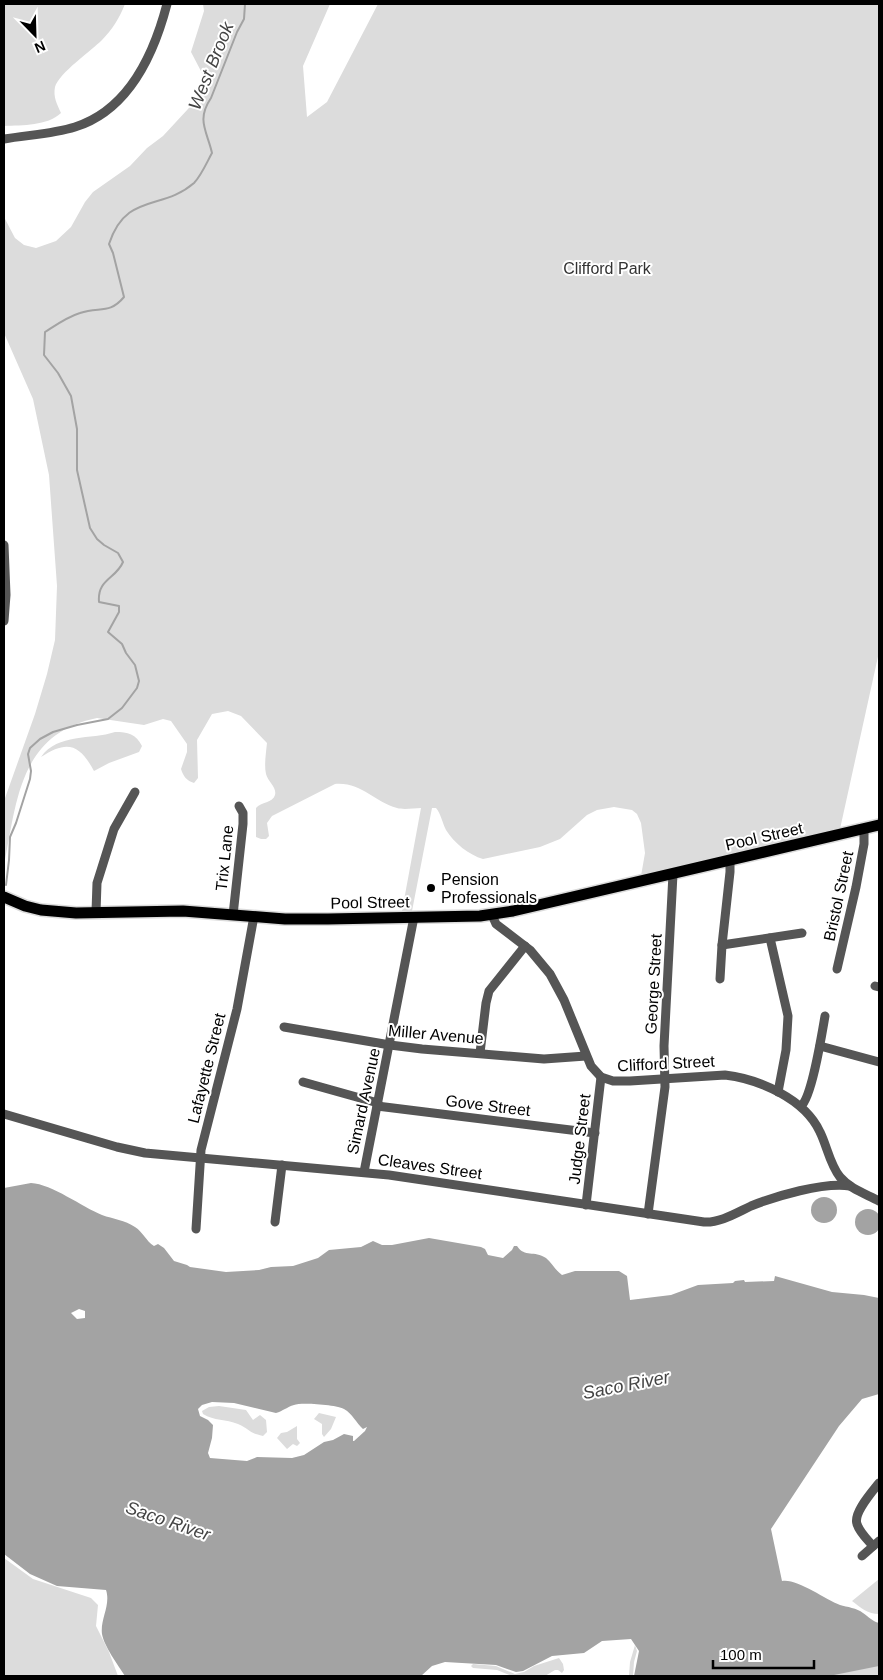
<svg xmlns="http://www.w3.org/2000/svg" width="883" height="1680" font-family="Helvetica,sans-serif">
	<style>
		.green { fill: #dcdcdc }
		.water { fill: #a3a3a3; fill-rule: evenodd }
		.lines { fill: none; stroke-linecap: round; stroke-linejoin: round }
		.stream { stroke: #a3a3a3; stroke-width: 2 }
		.major-casing { stroke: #dbdbdb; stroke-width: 14 }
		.minor { stroke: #555; stroke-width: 9 }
		.major { stroke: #000; stroke-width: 11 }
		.poi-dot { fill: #000; stroke: #fff; stroke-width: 2 }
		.labels { text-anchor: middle; stroke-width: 4; stroke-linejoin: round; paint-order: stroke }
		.park-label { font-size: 16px; fill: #333; stroke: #fff }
		.street-label { font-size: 16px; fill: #000; stroke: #fff }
		.poi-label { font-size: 16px; fill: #000; stroke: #fff; text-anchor: start }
		.water-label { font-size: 18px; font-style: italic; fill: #444; stroke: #fff }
	</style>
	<rect width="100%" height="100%" fill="#fff"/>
	<g class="green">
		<path d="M4,4H125C120,17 112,30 102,40C91,51 59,73 55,87C53,97 57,104 61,113C47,126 23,125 4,126Z"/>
		<path d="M203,4H330L303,66L307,117L327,102L378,4H879V652L840,829L641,876L645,853L641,823L637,814L632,810L614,807L597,810L587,815L560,839L540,847L483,859C469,855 454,843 446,830C442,822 441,814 436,808H432L412,911H402L421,808C414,808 404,810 397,808C374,802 362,782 335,784L272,816L267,823L269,836L266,839H261L256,837V808C261,802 273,803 275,795C277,787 268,782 266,774C264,765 266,753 267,743L241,716L228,711L212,714L197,740L198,778L194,783C187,781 183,776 181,769L187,752V744L171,721L163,719L144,725L97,718C19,734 17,801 4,865V801L35,714L47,674L55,640L57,586L49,475L33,399L4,333V217L15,238L24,245L36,248L56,241L71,227L85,202L93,192L130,166L147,148L163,136L200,96L204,84L203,75L191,52L204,11Z"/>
		<path d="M115,732C128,732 136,734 142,746L139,752L109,763L94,771C80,745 68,739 41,757C58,733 91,740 115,732Z"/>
		<path d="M219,1406L246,1410L253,1420L260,1415L266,1420L267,1432L263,1436C248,1433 250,1429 238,1424C226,1419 214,1421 203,1414L202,1411L209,1407Z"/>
		<polygon points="319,1413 336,1417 331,1429 324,1437 322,1434 322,1424 314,1419"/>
		<polygon points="297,1426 297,1439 300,1443 297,1446 293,1444 287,1449 277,1438 281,1433 287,1432"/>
		<polygon points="4,1558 33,1579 91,1598 98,1605 96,1626 109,1652 118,1676 4,1676"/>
		<path d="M879,1579V1614C868,1614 861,1608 852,1601Z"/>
		<polygon points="635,1645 637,1651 634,1662 633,1676 629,1676 630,1662"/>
		<polygon points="559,1658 563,1664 564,1670 562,1673 558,1670 555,1670 545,1676 512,1676 497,1670 473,1668 471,1666 473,1664 496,1666 515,1674 524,1672 534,1666"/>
		<polygon points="879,1665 879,1676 821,1676"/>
	</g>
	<g class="water">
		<path d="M31,1183C52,1184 82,1207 102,1215C113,1219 125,1220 135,1227C143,1232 146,1241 154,1246L158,1244L164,1248L174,1261L187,1265L190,1267L226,1272L259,1270L271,1267L293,1266L318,1258L329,1250L361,1247L373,1241L382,1245H392L429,1238L481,1247L485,1249L488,1255L503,1258L512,1250L514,1246H517C525,1258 534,1250 546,1258C552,1263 555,1270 562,1275L575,1271H619L627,1276L630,1300L671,1295L698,1285L733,1283L735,1281L744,1280L745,1282L774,1281L775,1276L832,1292L864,1295L879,1298V1394L862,1399L839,1426L771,1529L782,1581C796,1578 825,1599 840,1605C847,1607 857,1608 863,1613C869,1617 872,1621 879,1623V1666L829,1676H634L639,1651L631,1639L602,1641L584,1653L552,1656L523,1671L516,1672L496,1665L445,1662L432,1666L421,1676H125C118,1665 104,1646 102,1634C100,1619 111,1605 106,1590L57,1586L30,1574L4,1554V1188ZM79,1309L85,1311V1318L77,1319L71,1313ZM212,1402L234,1403L276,1413C283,1411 287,1407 294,1405C301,1402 338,1405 344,1409C353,1414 356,1423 363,1429L367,1427L365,1431L354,1441H353V1436L344,1434L333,1440L324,1442L304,1455L292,1458L257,1457L247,1461L210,1458L208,1453L212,1438L213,1425L208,1420L200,1416L198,1409L202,1405Z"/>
		<circle cx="824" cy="1210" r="13"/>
		<circle cx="868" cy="1222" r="13"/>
	</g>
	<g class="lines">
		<path class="stream" d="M6,885L9,860L10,837L16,823L30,779L31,771L28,754L30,748L40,739L53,732L77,725L108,719L122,708L137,688L139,681L135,665L126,653L122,644L108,632L119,612V606L99,602C97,579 116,579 123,562L118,553L104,545L97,539L90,528L77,470V429L71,396L58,373L44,355L45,332C56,325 67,317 80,313C99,306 109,315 124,297L113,253L109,244C126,192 162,211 194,183C201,176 207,162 212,153C207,131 196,120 211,98L237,32L244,19L245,4"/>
		<g class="major-casing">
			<polyline id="major" points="4,897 25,906 41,910 76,913 183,911 285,919 328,919 480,916 513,911 879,825"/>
		</g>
		<g class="minor">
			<path d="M4,139C27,135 53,134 75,127C129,110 154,54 167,4"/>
			<polyline points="4,545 6,595 4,621"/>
			<polyline points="96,912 97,883 114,829 135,792"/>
			<polyline points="233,915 243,824 243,813 239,806"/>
			<path d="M492,915L496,924L530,950L550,974L564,1000L591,1066L601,1077L613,1081H630L725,1075C759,1079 805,1099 820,1132C827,1146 830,1165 840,1177C850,1189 866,1194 879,1201"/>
			<polyline points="770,938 788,1016 786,1050 778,1092"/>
			<polyline points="722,945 802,933"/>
			<polyline points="837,969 856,887 864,844 864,829"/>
			<polyline points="720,979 722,945 730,872 730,861"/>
			<polyline points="875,986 879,987"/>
			<polyline points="284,1027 390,1045 422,1049 544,1059 586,1056"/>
			<polyline points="820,1046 879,1062"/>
			<polyline points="480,1053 486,1003 489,991 525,946"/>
			<polyline points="303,1082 378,1103"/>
			<polyline points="377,1106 595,1133"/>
			<path d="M801,1106C812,1097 822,1033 825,1016"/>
			<path d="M4,1114L117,1147L145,1153L389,1175L704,1222C720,1223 736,1213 751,1206C776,1196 823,1182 850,1186"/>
			<polyline points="364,1172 414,917"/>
			<polyline points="586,1205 601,1077"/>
			<polyline points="648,1214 665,1087 664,1046 673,874"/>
			<polyline points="275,1222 282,1165"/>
			<polyline points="196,1229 201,1150 237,1009 254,916"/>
			<path d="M873,1546C867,1539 860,1533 857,1524C853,1513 872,1492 879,1483"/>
			<polyline points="862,1556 879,1541"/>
		</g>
		<use href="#major" class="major"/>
	</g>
	<circle class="poi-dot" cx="431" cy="888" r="5"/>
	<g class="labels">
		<g class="park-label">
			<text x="607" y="274">Clifford Park</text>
		</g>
		<g class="street-label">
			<text transform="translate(764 836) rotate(-13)" y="6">Pool Street</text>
			<text transform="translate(224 858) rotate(-84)" y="6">Trix Lane</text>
			<text transform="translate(838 896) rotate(-78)" y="6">Bristol Street</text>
			<text transform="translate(370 902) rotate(-1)" y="6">Pool Street</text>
			<text transform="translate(653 984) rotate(-87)" y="6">George Street</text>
			<text transform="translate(436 1034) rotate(5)" y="6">Miller Avenue</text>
			<text transform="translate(666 1063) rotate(-3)" y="6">Clifford Street</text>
			<text transform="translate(206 1068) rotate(-76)" y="6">Lafayette Street</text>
			<text transform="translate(363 1101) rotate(-78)" y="6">Simard Avenue</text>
			<text transform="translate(488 1105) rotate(7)" y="6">Gove Street</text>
			<text transform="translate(579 1139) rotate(-83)" y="6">Judge Street</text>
			<text transform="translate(430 1166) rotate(8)" y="6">Cleaves Street</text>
		</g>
		<g class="poi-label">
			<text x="441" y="885">Pension<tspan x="441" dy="18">Professionals</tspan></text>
		</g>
		<g class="water-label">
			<text transform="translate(211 66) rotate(-68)" y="6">West Brook</text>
			<text transform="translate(626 1385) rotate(-11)" y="6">Saco River</text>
			<text transform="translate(168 1521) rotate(19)" y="6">Saco River</text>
		</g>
	</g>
	<rect width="883" height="1680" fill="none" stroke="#000000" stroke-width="10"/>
	<g transform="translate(35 35) rotate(157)" stroke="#ffffff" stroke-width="4" paint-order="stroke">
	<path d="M0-4L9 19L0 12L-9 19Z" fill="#000000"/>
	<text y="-8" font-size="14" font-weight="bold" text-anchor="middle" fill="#000000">N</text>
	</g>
	<path d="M713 1660v8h101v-8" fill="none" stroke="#000000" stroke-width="2.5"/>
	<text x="720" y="1660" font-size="15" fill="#000000" stroke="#ffffff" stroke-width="4" paint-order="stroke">100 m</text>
</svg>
